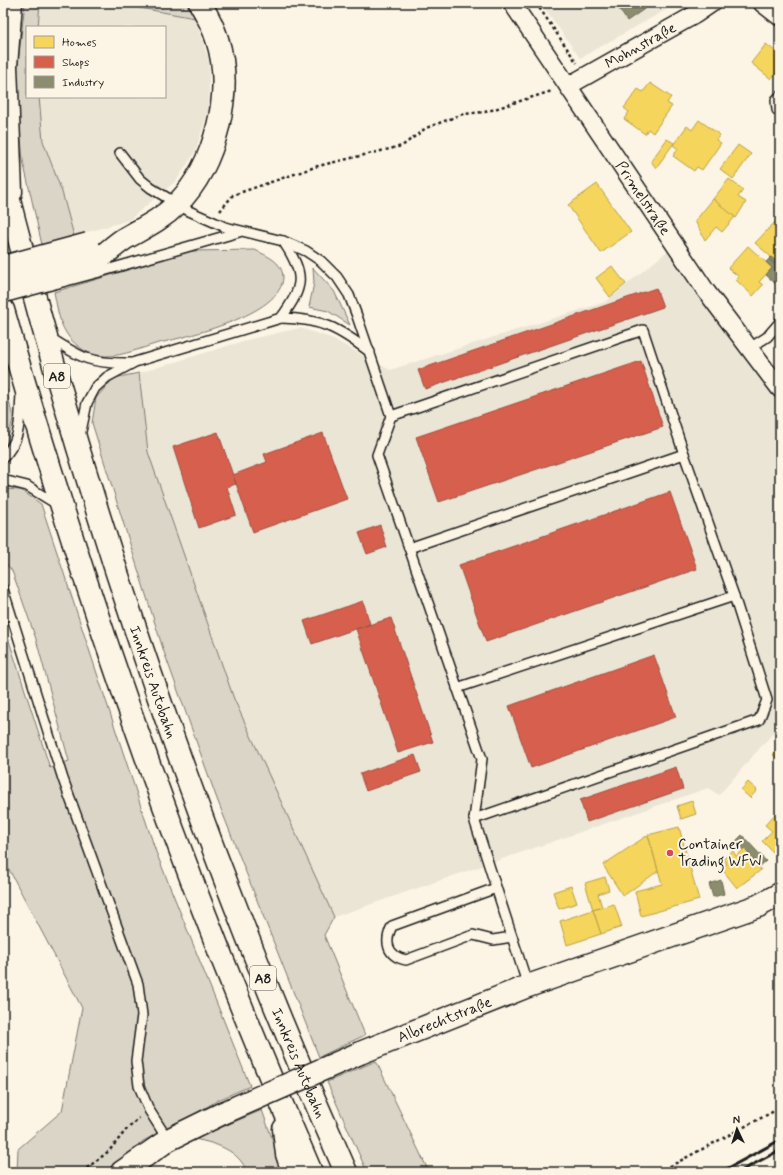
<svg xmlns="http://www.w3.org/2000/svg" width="783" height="1175" font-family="Mynerve,sans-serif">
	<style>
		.built { fill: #ebe5d6 }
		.green { fill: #dbd5c8; stroke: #7c7872 }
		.homes { fill: #f6d55c; stroke: #b59e49 }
		.shops { fill: #d6604d; stroke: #9e4c3e }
		.industry { fill: #8c8c6e; stroke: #6a6a55 }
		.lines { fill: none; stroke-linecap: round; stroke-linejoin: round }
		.lane-casing { stroke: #1c1c1c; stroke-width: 12 }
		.street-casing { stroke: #1c1c1c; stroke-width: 20 }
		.secondary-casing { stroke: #1c1c1c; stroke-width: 25 }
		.highway-casing { stroke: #1c1c1c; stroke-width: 25 }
		.path { stroke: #1c1c1c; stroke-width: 2.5; stroke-dasharray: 3 3; stroke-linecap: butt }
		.lane { stroke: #fcf5e5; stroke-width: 9 }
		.street { stroke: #fcf5e5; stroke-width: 17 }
		.secondary { stroke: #fcf5e5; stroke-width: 22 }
		.highway { stroke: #fcf5e5; stroke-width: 22 }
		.rail { stroke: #1c1c1c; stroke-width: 3 }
		.lane-bridge-casing { stroke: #1c1c1c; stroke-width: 12; stroke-linecap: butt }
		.secondary-bridge-casing { stroke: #1c1c1c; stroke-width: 25; stroke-linecap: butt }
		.lane-bridge { stroke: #fcf5e5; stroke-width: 9 }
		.secondary-bridge { stroke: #fcf5e5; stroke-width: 22 }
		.poi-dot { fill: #d1495b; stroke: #fcf5e5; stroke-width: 1.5 }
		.labels { text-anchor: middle; stroke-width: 4; stroke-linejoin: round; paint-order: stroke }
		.shield { fill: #fcf5e5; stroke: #5f5d58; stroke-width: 1 }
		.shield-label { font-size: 14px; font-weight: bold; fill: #1c1c1c }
		.street-label { font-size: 15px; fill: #1c1c1c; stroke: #fcf5e5 }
		.poi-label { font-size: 15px; fill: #1c1c1c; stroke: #fcf5e5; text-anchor: start }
	</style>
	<rect width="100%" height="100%" fill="#fcf5e5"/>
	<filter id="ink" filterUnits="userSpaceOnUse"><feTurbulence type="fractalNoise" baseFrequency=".025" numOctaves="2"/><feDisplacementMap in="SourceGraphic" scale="8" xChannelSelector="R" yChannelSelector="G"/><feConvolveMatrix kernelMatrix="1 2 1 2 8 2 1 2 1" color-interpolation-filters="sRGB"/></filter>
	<g filter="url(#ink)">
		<g class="built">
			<polygon points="40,3 113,3 195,18 209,61 209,109 195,152 177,180 129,220 74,236 62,192 43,141 39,97 165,97 165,27 38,27"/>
			<polygon points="541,3 678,3 580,58"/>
			<polygon points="670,249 762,380 780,401 780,725 719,795 708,788 334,917 234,699 148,452 139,373 247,340 300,328 331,338 390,370 605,302"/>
		</g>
		<g class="green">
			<polygon points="25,3 40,3 38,27 27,27 27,97 39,97 43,141 62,192 74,236 42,245 23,161 16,80"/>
			<polygon points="113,3 186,3 195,18"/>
			<path d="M255,250C267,256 282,261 283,277C283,315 185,337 155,344C142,348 122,356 108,356C102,357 87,353 82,349C60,334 59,316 54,292L191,251Z"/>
			<polygon points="313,268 334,291 350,325 328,311 309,307 314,283"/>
			<polygon points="3,373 13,419 6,444 3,446"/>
			<polygon points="139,373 148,452 234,699 334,917 324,935 365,1035 319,1057 217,799 164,652 92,423 96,398 114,378"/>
			<polygon points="3,489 21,490 41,504 156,852 250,1086 218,1100 192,1116 143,1141 107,1172 17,1172 18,1149 62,1111 82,1008 3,858 3,622 50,768 69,761 36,639 12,571 3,560"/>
			<polygon points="376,1061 429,1172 367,1172 327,1082"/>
			<path d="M262,1110L284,1172H247C239,1150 215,1143 194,1139Z"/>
		</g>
		<g class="homes">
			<polygon points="766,44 780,55 780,62 778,65 780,68 771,79 751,63"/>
			<polygon points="650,83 671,97 667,103 672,106 653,133 648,129 645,134 624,119 629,112 624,108 638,89 643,92"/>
			<polygon points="699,120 720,135 716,140 721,143 702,170 697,167 694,171 673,156 678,149 673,145 687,126 692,130"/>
			<polygon points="667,139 674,143 656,168 651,161"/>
			<polygon points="738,145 751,154 733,179 720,169"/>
			<polygon points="729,179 743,190 738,197 746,202 736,218 713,199"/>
			<polygon points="597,184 631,232 601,253 568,205"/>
			<polygon points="713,199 735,217 722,232 716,227 705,240 695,221"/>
			<polygon points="777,220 780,223 780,262 778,263 755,243"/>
			<polygon points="748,246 772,268 759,282 763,285 753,296 736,280 739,277 728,268"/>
			<polygon points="612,266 626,284 610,297 596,278"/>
			<polygon points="780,746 780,760 773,755"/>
			<polygon points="748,782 757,790 750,798 741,790"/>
			<polygon points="692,801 696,814 681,819 677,806"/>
			<polygon points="777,812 780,815 780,859 762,841 772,831 765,825"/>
			<polygon points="679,827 699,900 641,916 635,891 662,884 648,835"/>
			<polygon points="648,835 658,871 623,896 603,865"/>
			<polygon points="745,849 761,870 737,888 721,868 727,864 723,859 733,851 736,856"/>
			<polygon points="605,877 609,890 598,894 602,907 593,910 585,883"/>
			<polygon points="571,886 577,903 559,909 553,892"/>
			<polygon points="614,904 622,927 601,934 593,910"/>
			<polygon points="593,910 601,934 567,945 560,921"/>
		</g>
		<g class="shops">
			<polygon points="656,288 663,307 425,389 418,370"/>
			<polygon points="641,361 663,427 439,502 416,437"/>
			<polygon points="218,432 236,484 227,487 236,515 199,528 173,447"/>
			<polygon points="323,433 347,499 253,532 233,475 267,462 264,454"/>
			<polygon points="670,492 697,569 486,642 459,565"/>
			<polygon points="380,525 387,547 367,554 359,533"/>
			<polygon points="363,601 370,624 312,644 304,621"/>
			<polygon points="391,618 433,742 398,753 356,629"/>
			<polygon points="654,655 676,717 531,768 509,706"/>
			<polygon points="415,755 421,772 366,791 360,774"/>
			<polygon points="676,767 683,789 587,822 580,800"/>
		</g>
		<g class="industry">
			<polygon points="615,3 653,3 627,21"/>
			<polygon points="771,257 778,263 780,262 780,269 769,259"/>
			<polygon points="769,259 780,269 780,284 778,286 766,275 772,268 766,262"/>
			<polygon points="742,835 766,861 759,867 745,849 743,850 736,841"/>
			<polygon points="721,880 724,894 713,897 709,884"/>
		</g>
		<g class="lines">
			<g class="lane-casing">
				<g id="lane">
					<polyline points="780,96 776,100 777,110 780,112"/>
					<polyline points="120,153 140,179 151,188 189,211 225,227 283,241 306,251 321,261 337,277 349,295 357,316 391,416 377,455 482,759 474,819 528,986"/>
					<polyline points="96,273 239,232"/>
					<path d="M281,318C322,319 338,328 370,352"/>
					<path d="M49,337C83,359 91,364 132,363"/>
					<polyline points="748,349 767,337 780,322"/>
					<polyline points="391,416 643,330 684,454 409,548"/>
					<path d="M80,436L87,403L95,388L107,377L135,362L281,318C305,286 305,274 283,241"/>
					<path d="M3,458C22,438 19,421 21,395"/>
					<polyline points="3,480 27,486 58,505"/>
					<polyline points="3,589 63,779 138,984 142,1015 136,1061 139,1086 149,1110 168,1140"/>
					<polyline points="457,688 734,596 684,454"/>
					<polyline points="474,819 759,720 767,700 734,596"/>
					<path d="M496,888L392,926C384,942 387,956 406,960L473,935L493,940L512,937"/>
				</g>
			</g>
			<g class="street-casing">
				<g id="street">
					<path id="s1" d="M512,3L706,291L780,389"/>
					<polyline points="762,3 780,17"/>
					<path id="s2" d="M568,86L696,14L712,3"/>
				</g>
			</g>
			<g class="secondary-casing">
				<g id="secondary">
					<path d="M93,261L98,260C106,253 115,245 124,239C143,228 161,220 177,204C216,165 234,91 217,39C213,26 207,15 200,3"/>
					<path id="s3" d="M360,1053L528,986L758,906L780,894"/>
					<polyline points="122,1172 168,1140 223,1113"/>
				</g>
			</g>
			<g class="highway-casing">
				<g id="highway">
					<path id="s4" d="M3,177C90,519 202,849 346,1172"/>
					<polyline points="11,192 6,66 11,3"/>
					<path d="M3,310C87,605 188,891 311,1172"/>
					<polyline points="284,1129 287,1154 293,1172"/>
				</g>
			</g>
			<g class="path">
				<polyline points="536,3 577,63"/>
				<polyline points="220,211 233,195 318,166 402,146 426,128 463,114 485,112 552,91"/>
				<polyline points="82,1172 109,1151 126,1130 139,1118"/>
				<polyline points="659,1172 780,1108"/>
			</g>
			<use href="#lane" class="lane"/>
			<use href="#street" class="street"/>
			<use href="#secondary" class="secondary"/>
			<use href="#highway" class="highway"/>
			<g class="rail">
				<polyline points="721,1172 780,1140"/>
				<polyline points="739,1172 780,1150"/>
			</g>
			<g class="lane-bridge-casing">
				<polyline id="lane-bridge" points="3,298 96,273"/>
			</g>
			<g class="secondary-bridge-casing">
				<g id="secondary-bridge">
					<polyline points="3,267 88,244"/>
					<polyline points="3,285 93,261"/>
					<polyline points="223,1113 360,1053"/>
				</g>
			</g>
			<use href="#lane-bridge" class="lane-bridge"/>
			<use href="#secondary-bridge" class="secondary-bridge"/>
		</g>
	</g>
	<circle class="poi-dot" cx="670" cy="853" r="4"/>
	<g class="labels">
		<g class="shield">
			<rect x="44" y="364" width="26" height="24" rx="3"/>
			<rect x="250" y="966" width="26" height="24" rx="3"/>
		</g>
		<g class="shield-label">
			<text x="57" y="381">A8</text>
			<text x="263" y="983">A8</text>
		</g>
		<g class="street-label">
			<text dy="5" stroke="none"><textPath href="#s2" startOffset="83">Mohnstraße</textPath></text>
			<text dy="5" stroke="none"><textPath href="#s1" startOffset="235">Primelstraße</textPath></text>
			<text dy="5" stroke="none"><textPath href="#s4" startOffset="527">Innkreis Autobahn</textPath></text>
			<text dy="5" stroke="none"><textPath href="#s3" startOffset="91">Albrechtstraße</textPath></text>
			<text dy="5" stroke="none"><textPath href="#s4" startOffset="935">Innkreis Autobahn</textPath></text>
		</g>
		<g class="poi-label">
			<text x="678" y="849">Container<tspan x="678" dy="17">Trading WFW</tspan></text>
		</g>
	</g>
	<rect width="783" height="1175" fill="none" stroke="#fcf5e5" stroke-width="16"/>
	<rect x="8" y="8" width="767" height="1159" fill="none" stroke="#1c1c1c" stroke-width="1.5" filter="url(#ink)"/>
	<rect x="26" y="26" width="140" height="72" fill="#fcf5e5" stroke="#a29e95"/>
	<rect x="34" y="36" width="20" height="12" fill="#f6d55c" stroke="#a29e95"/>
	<text x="62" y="46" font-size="12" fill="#1c1c1c">Homes</text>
	<rect x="34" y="56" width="20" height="12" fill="#d6604d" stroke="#a29e95"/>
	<text x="62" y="66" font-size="12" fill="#1c1c1c">Shops</text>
	<rect x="34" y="76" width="20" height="12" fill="#8c8c6e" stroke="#a29e95"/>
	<text x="62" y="86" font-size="12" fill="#1c1c1c">Industry</text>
	<g transform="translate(737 1129) rotate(356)" stroke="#fcf5e5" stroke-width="3" paint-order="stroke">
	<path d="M0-3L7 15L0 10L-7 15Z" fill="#1c1c1c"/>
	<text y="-6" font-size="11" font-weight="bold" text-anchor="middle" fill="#1c1c1c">N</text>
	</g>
</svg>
